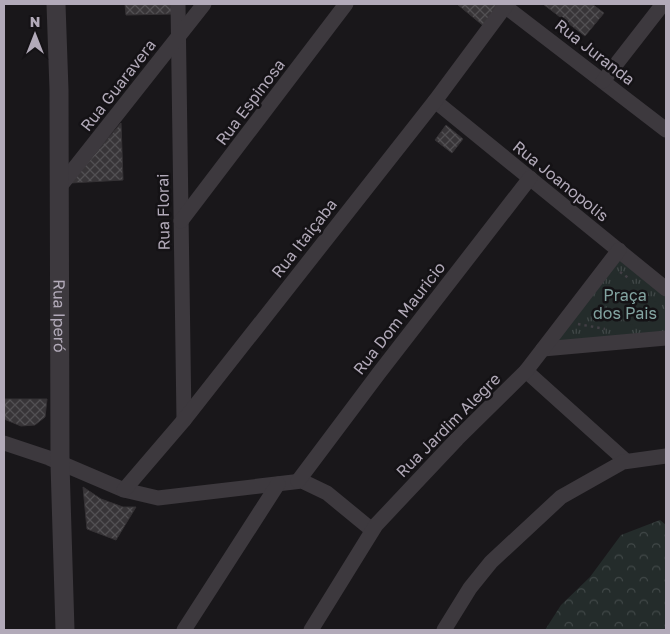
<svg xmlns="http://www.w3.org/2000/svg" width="670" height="634" font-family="'Golos Text',sans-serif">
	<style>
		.grass { fill: url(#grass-tufts) }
		.forest { fill: url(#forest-crowns) }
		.garden { fill: #242c2b }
		.building { fill: url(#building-cross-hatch); stroke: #353235 }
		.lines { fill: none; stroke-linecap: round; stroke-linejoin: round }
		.path { stroke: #423f45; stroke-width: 2.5; stroke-dasharray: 2.5 4; stroke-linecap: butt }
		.minor { stroke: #3d393e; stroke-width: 15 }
		.tertiary { stroke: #3d393e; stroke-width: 19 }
		.labels { text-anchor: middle; stroke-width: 5; stroke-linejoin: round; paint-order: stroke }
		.street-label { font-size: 16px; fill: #b2aab9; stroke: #141215 }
		.park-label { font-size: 16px; fill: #82a3a0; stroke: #141215 }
	</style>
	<defs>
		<pattern id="grass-tufts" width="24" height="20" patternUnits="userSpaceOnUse" patternTransform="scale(1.25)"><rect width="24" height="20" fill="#242c2b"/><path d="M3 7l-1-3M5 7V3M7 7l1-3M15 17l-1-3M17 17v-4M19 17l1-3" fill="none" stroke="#414848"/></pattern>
		<pattern id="forest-crowns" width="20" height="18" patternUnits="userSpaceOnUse" patternTransform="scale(1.25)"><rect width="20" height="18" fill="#242c2b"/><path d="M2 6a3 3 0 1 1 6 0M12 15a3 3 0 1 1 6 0" fill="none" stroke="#414848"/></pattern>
		<pattern id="building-cross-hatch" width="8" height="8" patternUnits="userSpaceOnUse" patternTransform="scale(1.25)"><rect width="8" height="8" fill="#383538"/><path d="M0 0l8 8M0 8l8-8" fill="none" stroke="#525053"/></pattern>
	</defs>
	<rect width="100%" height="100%" fill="#19171a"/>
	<polygon class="grass" points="619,253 666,290 666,338 543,349"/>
	<polygon class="forest" points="660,520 666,525 666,630 545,630 561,605 590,577 621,535"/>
	<polygon class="garden" points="618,274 659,304 639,330 598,300"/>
	<g class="building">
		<polygon points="125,4 173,4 173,14 126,15"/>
		<polygon points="457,4 499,4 486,28"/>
		<polygon points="543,4 592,4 604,13 585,36"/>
		<polygon points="121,123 123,180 70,183"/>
		<polygon points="446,125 463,139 452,153 435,140"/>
		<polygon points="4,399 47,399 45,417 35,425 21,426 4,419"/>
		<polygon points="83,487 101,499 123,507 136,507 116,540 87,529"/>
	</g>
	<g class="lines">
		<g class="path">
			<polyline points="620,272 630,279"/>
			<polyline points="578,324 605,329"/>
		</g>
		<g class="minor">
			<polyline points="178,4 184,420"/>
			<polyline points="502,4 666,130"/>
			<polyline points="603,81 663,4"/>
			<polyline points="435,101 666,289"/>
			<polyline points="58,189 204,4"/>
			<polyline points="181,221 346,4"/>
			<polyline points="543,349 666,338"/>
			<polyline points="526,371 626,461"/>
			<polyline points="4,443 49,458 124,490 158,498 302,481 327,493 372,530"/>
			<polyline points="298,481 379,373 530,178"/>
			<polyline points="124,490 184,420 435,101 507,4"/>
			<polyline points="184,630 278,484"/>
			<polyline points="311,630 376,525 457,439 526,371 619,250"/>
			<polyline points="444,630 470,588 491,562 561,497 623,462 666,456"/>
		</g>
		<path class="tertiary" id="s1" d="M56,4L59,90L60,464L65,630"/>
	</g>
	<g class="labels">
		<g class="street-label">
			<text transform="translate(595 52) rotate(38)" y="6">Rua Juranda</text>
			<text transform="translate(118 85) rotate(-52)" y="6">Rua Guaravera</text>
			<text transform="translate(250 102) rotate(-53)" y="6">Rua Espinosa</text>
			<text transform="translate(561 181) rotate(39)" y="6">Rua Joanopolis</text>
			<text transform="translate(163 212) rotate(-91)" y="6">Rua Florai</text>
			<text transform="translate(304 238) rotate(-52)" y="6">Rua Itaiçaba</text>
			<text dy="6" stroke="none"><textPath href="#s1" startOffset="312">Rua Iperó</textPath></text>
			<text transform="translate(399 318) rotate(-52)" y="6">Rua Dom Mauricio</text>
			<text transform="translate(448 425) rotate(-45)" y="6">Rua Jardim Alegre</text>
		</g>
		<g class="park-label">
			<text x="625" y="301">Praça<tspan x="625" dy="18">dos Pais</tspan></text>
		</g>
	</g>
	<rect width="670" height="634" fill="none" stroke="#b2aab9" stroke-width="10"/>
	<g transform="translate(35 35)" stroke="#141215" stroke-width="4" paint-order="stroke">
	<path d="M0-4L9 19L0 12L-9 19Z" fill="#b2aab9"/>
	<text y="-8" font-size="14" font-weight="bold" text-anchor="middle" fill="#b2aab9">N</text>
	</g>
</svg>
